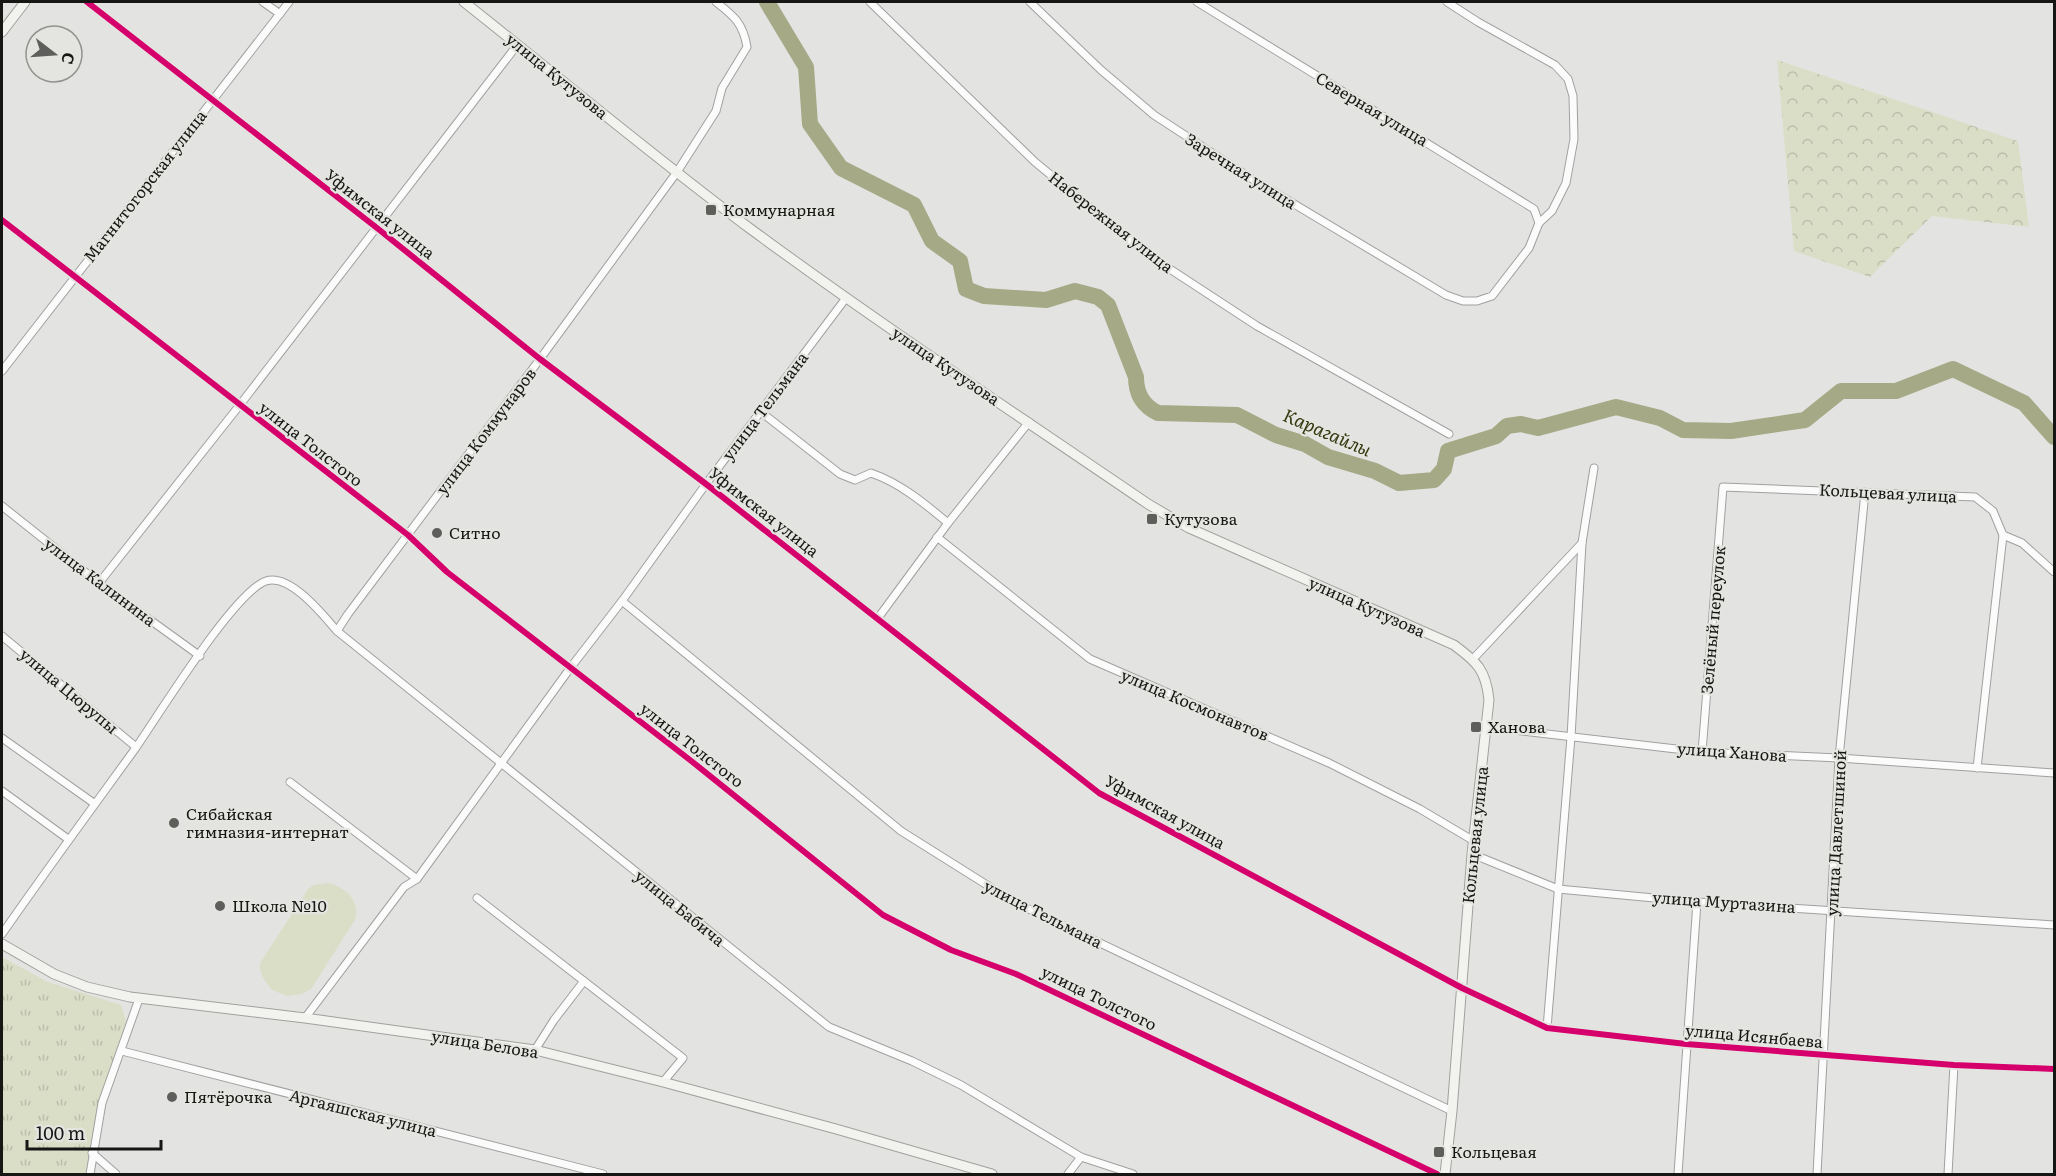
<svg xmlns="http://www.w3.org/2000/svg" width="2056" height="1176" font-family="Literata,serif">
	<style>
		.grass { fill: url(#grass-tufts) }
		.forest { fill: url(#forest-crowns) }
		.garden { fill: #dbdec6 }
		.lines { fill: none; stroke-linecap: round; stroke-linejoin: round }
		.river { stroke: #a5a985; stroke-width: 16 }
		.minor-casing { stroke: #a0a19f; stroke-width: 9 }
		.secondary-casing { stroke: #a0a19f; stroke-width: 11 }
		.minor { stroke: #fbfbfb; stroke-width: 7 }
		.secondary { stroke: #f2f3ee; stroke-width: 9 }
		.cycleway-casing { stroke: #e4e5e1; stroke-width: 10 }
		.cycleway { stroke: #d6006c; stroke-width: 6 }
		.poi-dot { fill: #5e5e5c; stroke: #e4e5e1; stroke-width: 2 }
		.labels { text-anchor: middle; stroke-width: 4.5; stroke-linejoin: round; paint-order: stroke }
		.street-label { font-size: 16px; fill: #161614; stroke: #e4e5e1 }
		.poi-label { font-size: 16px; fill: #161614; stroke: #e4e5e1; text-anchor: start }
		.water-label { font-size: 18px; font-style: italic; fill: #34370e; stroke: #e4e5e1 }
	</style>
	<defs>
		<pattern id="grass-tufts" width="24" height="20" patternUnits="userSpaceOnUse" patternTransform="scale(1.5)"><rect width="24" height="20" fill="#dbdec6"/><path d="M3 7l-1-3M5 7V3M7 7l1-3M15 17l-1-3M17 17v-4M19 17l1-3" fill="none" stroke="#bbbea9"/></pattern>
		<pattern id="forest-crowns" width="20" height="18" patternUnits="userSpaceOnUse" patternTransform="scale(1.5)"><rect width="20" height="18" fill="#dbdec6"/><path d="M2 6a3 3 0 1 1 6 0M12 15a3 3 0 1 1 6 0" fill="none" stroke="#bbbea9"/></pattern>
	</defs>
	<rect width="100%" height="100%" fill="#e3e4e2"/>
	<polygon class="grass" points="2,957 48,982 121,1005 127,1024 105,1108 93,1174 2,1174"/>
	<polygon class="forest" points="1777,60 2018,141 2029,227 1932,216 1870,277 1794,251"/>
	<path class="garden" d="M328,883C345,887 361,901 355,920L311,989L302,994L287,996L272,990L263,978L260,969V963L308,889L314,885Z"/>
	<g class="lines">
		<path class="river" d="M767,2L806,67L810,124L841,168L914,205L932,241L960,261L966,289L984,296L1046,300L1075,291L1098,297L1108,305L1136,377C1136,394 1143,406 1158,413L1237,415L1276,435L1305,444L1328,457L1375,471L1399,483L1434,480L1444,469L1448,451L1496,436L1507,426L1521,424L1538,428L1616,407L1660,418L1683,430L1731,431L1805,420L1841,391H1896L1953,369L2024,403L2054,437"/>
		<g class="minor-casing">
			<g id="minor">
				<polyline points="87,2 377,228 540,359 706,484 1099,793 1462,988 1547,1028 1686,1044 1954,1065 2054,1069"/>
				<polyline points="263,2 280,14"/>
				<polyline points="870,2 1035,162 1147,254 1257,326 1449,434"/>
				<polyline points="1030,2 1101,70 1154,115 1249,177 1446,295 1463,301 1477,301 1492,296 1529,248 1539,223 1552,211 1566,183 1574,139 1573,96 1568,79 1555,65 1478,22 1447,2"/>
				<polyline points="1197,2 1534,209 1539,223"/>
				<polyline points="2,220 408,535 447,572 690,760 883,915 951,950 1016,974 1437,1174"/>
				<polyline points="2,371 289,2"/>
				<path d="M761,412L840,474L855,480L871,473C900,483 924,503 948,523"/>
				<polyline points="2,506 99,583 200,656"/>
				<polyline points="937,537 1090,659 1329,763 1420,809 1474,841"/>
				<polyline points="99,583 239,406 518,44"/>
				<polyline points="622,601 901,831 1014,902 1452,1111"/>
				<polyline points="878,618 948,523 1029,422"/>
				<path d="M337,631L348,614L540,359L677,172L716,111L722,88L747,47C743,23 734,16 716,2"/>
				<polyline points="2,636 136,747"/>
				<polyline points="1473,659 1582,543"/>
				<polyline points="1487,727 1702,752 1839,758 2054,773"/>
				<polyline points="2,738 95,804"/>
				<polyline points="1702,752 1723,487 1975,497 1993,511 2003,535 2022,543 2054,572"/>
				<polyline points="1977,768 2003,535"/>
				<polyline points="290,782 417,879"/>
				<polyline points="2,791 68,839"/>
				<polyline points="1472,854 1558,889 1697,902 2054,925"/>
				<polyline points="477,898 683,1058 663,1082"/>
				<path d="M2,934C45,872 90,811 135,749C158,716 234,592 266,581C290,573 323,615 337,631L829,1027L912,1061L961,1085L1081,1157L1133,1174"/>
				<polyline points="305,1018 404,887 417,879 571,667 622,601 706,484 846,298"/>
				<polyline points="1547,1028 1571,737 1582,543 1594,468"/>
				<polyline points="535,1050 554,1020 584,981"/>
				<polyline points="122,1051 603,1174"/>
				<polyline points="92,1153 116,1174"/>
				<polyline points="90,1174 102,1103 139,999"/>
				<polyline points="1068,1174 1081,1157"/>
				<polyline points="1678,1174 1697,902"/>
				<polyline points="1817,1174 1839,758 1865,492"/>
				<polyline points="1948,1174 1954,1065"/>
			</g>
		</g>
		<g class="secondary-casing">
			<g id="secondary">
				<path d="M464,2C560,78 654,157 752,230C881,325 1016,414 1148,504L1189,528L1454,645C1477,662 1486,670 1489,700L1472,854L1452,1111L1445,1174"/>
				<polyline points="2,32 25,2"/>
				<polyline points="2,944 54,974 87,987 130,997 305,1018 535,1050 663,1082 836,1129 992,1174"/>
			</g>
		</g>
		<use href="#minor" class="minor"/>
		<use href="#secondary" class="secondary"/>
		<g class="cycleway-casing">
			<g id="cycleway">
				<polyline points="87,2 377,228 540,359 706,484 1099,793 1462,988 1547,1028 1686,1044 1954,1065 2054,1069"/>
				<polyline points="2,220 408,535 447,572 690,760 883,915 951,950 1016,974 1437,1174"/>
			</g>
		</g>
		<use href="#cycleway" class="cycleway"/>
	</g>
	<g class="poi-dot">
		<rect x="705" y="204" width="12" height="12" rx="3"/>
		<rect x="1146" y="513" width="12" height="12" rx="3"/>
		<circle cx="437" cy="533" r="6"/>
		<rect x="1470" y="721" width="12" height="12" rx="3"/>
		<circle cx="174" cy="823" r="6"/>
		<circle cx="220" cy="906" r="6"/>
		<circle cx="172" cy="1097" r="6"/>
		<rect x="1433" y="1146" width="12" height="12" rx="3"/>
	</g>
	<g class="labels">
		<g class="street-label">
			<text transform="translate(557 76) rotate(39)" y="6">улица Кутузова</text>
			<text transform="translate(1372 109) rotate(31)" y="6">Северная улица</text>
			<text transform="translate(1241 171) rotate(32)" y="6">Заречная улица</text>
			<text transform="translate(145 186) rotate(-52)" y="6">Магнитогорская улица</text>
			<text transform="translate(380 214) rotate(38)" y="6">Уфимская улица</text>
			<text transform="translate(1111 222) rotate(38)" y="6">Набережная улица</text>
			<text transform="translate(946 366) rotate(34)" y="6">улица Кутузова</text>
			<text transform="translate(765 406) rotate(-53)" y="6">улица Тельмана</text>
			<text transform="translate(486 431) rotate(-53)" y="6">улица Коммунаров</text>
			<text transform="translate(311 444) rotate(38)" y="6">улица Толстого</text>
			<text transform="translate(1888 493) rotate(3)" y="6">Кольцевая улица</text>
			<text transform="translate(764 512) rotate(38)" y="6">Уфимская улица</text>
			<text transform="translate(100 582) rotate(37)" y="6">улица Калинина</text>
			<text transform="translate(1367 607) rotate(24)" y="6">улица Кутузова</text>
			<text transform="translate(1713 620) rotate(-85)" y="6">Зелёный переулок</text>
			<text transform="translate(69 691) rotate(40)" y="6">улица Цюрупы</text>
			<text transform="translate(1195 705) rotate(23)" y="6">улица Космонавтов</text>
			<text transform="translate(692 745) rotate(38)" y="6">улица Толстого</text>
			<text transform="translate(1732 752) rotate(4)" y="6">улица Ханова</text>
			<text transform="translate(1165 812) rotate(29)" y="6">Уфимская улица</text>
			<text transform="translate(1836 833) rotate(-87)" y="6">улица Давлетшиной</text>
			<text transform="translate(1475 835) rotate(-84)" y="6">Кольцевая улица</text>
			<text transform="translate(1724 902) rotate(4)" y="6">улица Муртазина</text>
			<text transform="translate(680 908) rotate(39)" y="6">улица Бабича</text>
			<text transform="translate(1043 914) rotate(27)" y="6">улица Тельмана</text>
			<text transform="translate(1099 998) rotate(26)" y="6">улица Толстого</text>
			<text transform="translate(1754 1036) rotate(5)" y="6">улица Исянбаева</text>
			<text transform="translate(485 1044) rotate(9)" y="6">улица Белова</text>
			<text transform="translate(363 1113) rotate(14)" y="6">Аргаяшская улица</text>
		</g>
		<g class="poi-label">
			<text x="723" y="216">Коммунарная</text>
			<text x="1164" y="525">Кутузова</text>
			<text x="449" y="539">Ситно</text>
			<text x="1488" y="733">Ханова</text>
			<text x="186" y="820">Сибайская<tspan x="186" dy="18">гимназия-интернат</tspan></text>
			<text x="232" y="912">Школа №10</text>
			<text x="184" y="1103">Пятёрочка</text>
			<text x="1451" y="1158">Кольцевая</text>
		</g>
		<g class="water-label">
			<text transform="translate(1327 433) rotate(23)" y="6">Карагайлы</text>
		</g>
	</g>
	<rect width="2056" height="1176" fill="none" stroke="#161614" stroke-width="6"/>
	<g transform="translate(54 54) rotate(107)"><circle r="28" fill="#e4e5e1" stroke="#92928f" stroke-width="1.5"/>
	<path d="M0-4.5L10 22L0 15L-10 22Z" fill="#5e5e5c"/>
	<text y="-9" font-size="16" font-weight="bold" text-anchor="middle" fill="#161614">С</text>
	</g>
	<path d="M27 1140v9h134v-9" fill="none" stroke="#161614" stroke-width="3"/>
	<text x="36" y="1140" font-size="18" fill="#161614" stroke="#e4e5e1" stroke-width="4.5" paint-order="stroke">100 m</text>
</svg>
